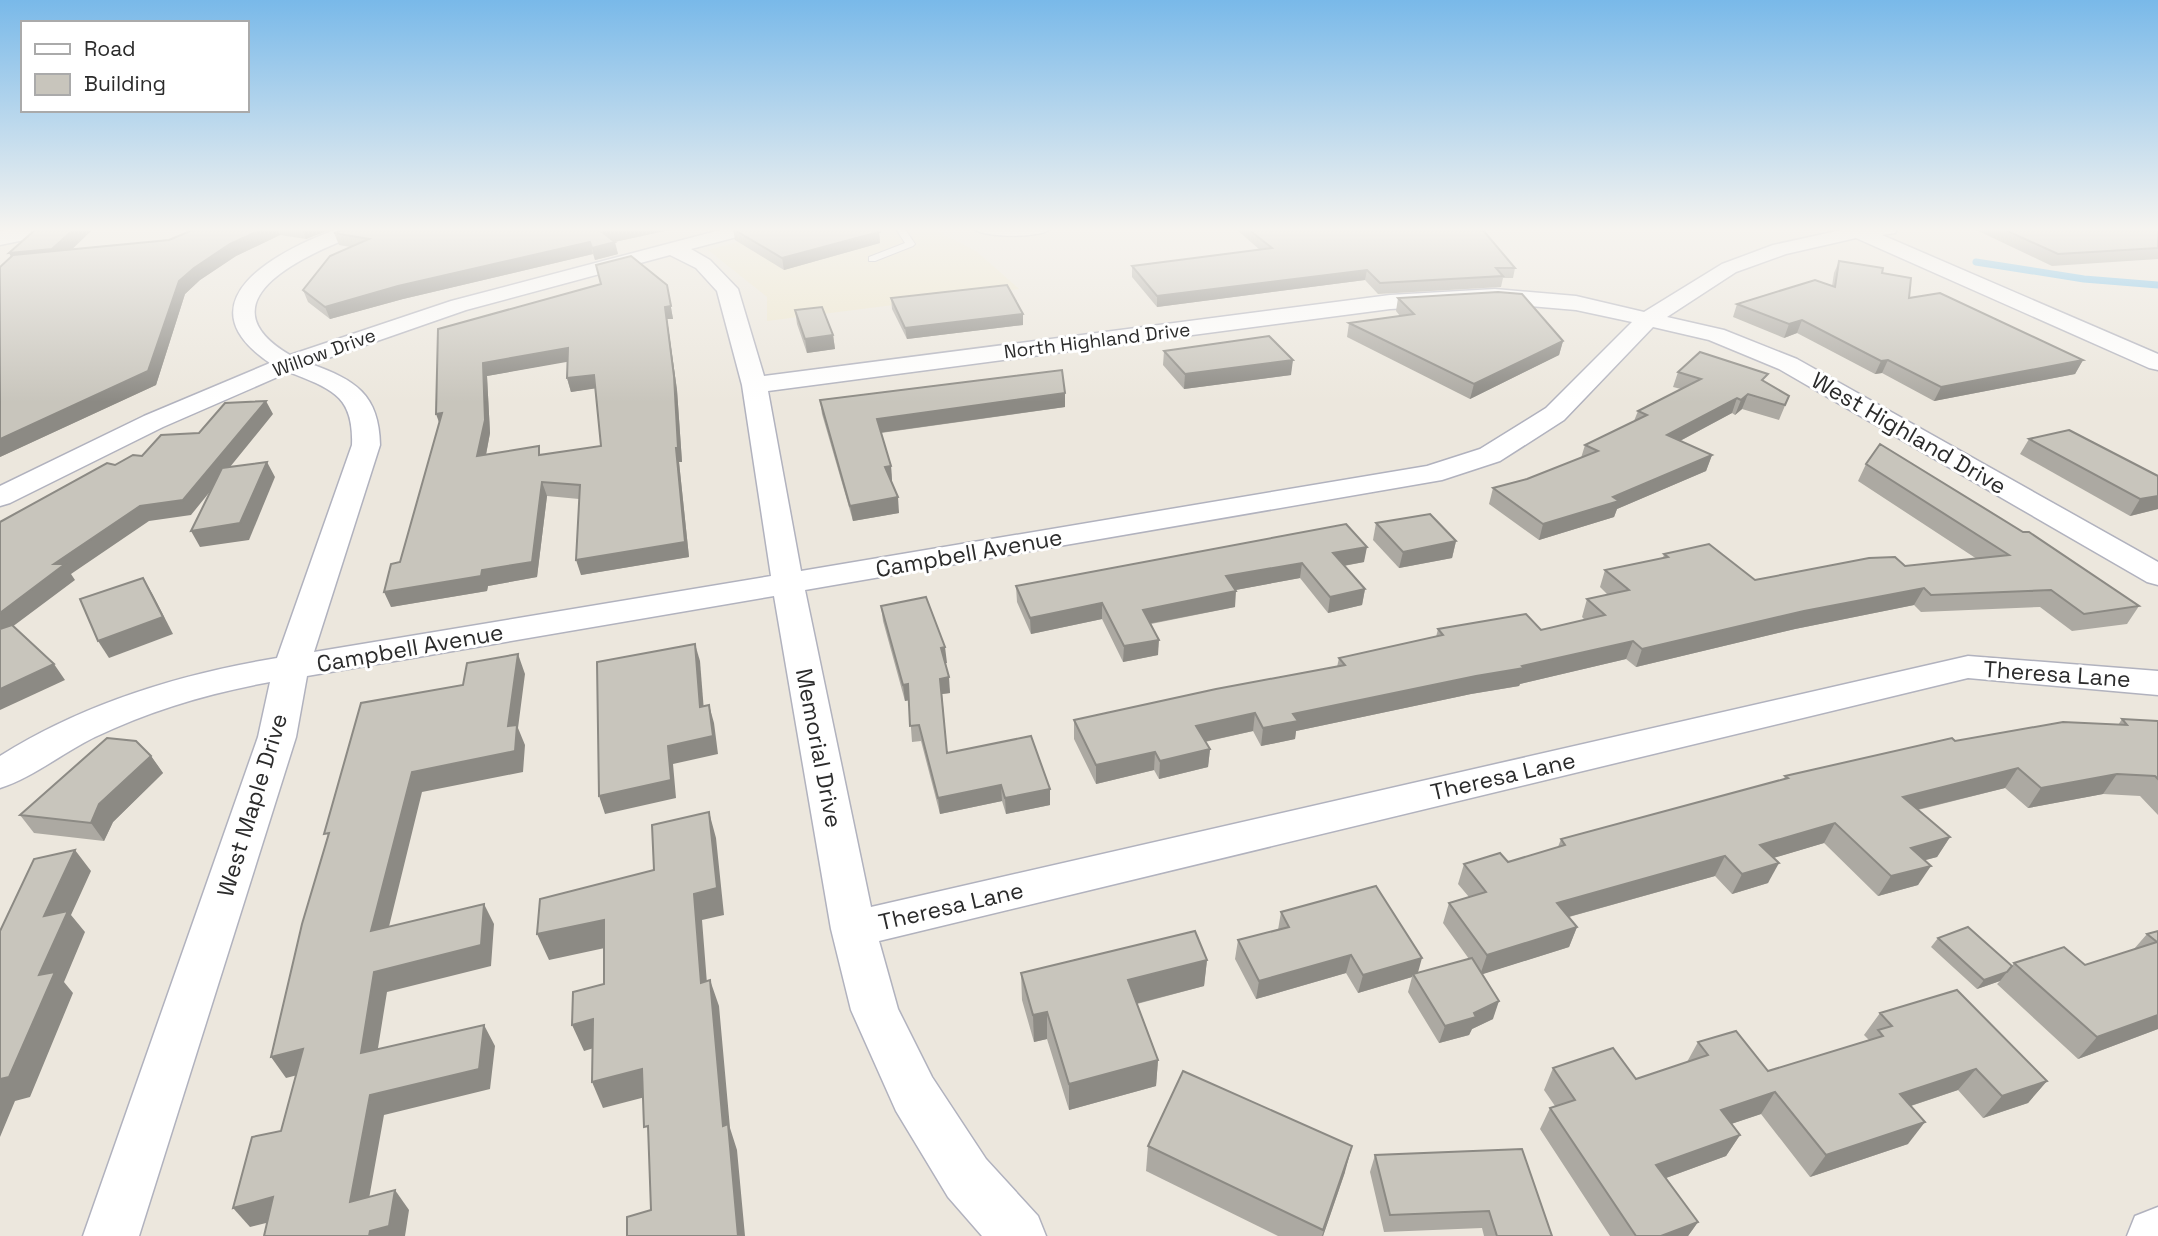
<svg xmlns="http://www.w3.org/2000/svg" width="2158" height="1236" font-family="'Space Grotesk',sans-serif">
	<style>
		.education { fill: #ede6cd }
		.lines { fill: none; stroke-linecap: round; stroke-linejoin: round }
		.stream { stroke: #74c0ea; stroke-width: 7 }
		.lane-casing { stroke: #b1b2be; stroke-width: 2 }
		.street-casing { stroke: #b1b2be; stroke-width: 3 }
		.secondary-casing { stroke: #b1b2be; stroke-width: 3 }
		.lane { fill: #fff; fill-rule: evenodd }
		.street { fill: #fff; fill-rule: evenodd }
		.secondary { fill: #fff; fill-rule: evenodd }
		.wall { fill: #aca9a2; fill-rule: evenodd }
		.shaded-wall { fill: #8c8a84 }
		.building { fill: #c8c5bc; stroke: #8c8a84; stroke-width: 2; fill-rule: evenodd }
		.labels { text-anchor: middle; stroke-width: 6; stroke-linejoin: round; paint-order: stroke }
		.far-street-label { font-size: 19px; fill: #2b2b2b; stroke: #fff }
		.street-label { font-size: 23px; fill: #2b2b2b; stroke: #fff }
	</style>
	<rect width="100%" height="100%" fill="#ece7dd"/>
	<polygon class="education" points="787,229 933,229 976,251 1019,289 767,321 767,297 708,250"/>
	<g class="lines">
		<polyline class="stream" points="1976,262 2084,279 2158,285"/>
		<g class="lane-casing">
			<polygon id="lane" points="896,229 905,229 915,244 913,246 875,261 869,261 869,257 905,243"/>
		</g>
		<g class="street-casing">
			<g id="street">
				<path d="M338,229H365L362,233C311,252 197,300 290,355L451,301L724,229H755L752,233L691,249L710,260L738,289L764,376L1390,295L1495,289L1576,296L1644,312L1722,264L1773,245L1846,229H1897L1895,233L1882,235L2158,354V370L2149,368L1856,238L1786,254L1736,272L1667,317L1724,330L1797,359L2158,562V585L2147,582L1779,369L1709,340L1653,327L1564,420L1500,461L1442,480L805,590L871,907L1968,656L2158,671V695L1968,678L879,941L898,1009L932,1077L986,1159L1038,1216L1046,1236H982L948,1197L896,1111L851,1010L831,929L774,596L307,676L296,737L139,1236H83L258,737L270,682C210,693 151,710 95,737C64,752 32,778 0,788V756C84,703 180,674 277,658L352,445C354,395 331,389 289,372L163,427L10,503L0,506V486L144,416L270,363C179,302 278,250 338,229ZM670,255L696,268L717,291L742,385L771,576L314,652L380,445C379,394 355,380 311,364L466,310ZM1495,303L1576,310L1632,322L1546,408L1480,449L1427,466L801,571L768,391L1390,309Z"/>
				<path d="M975,229H1050C1042,238 983,238 975,229Z"/>
				<polygon points="2158,1207 2158,1236 2127,1236 2135,1216"/>
			</g>
		</g>
		<g class="secondary-casing">
			<polygon id="secondary" points="13,229 56,229 53,234 0,245 0,231"/>
		</g>
		<use href="#lane" class="lane"/>
		<use href="#street" class="street"/>
		<use href="#secondary" class="secondary"/>
	</g>
	<g class="wall">
		<polygon points="195,229 332,229 306,239 280,235 236,256 200,280 185,294 156,385 0,457 0,267 11,256 9,253 72,249 169,240"/>
		<polygon points="674,229 614,242 618,254 595,260 593,254 403,299 330,319 308,302 303,290 351,247 339,245 334,233"/>
		<polygon points="733,229 879,232 880,243 784,270 735,240"/>
		<polygon points="1236,229 1482,229 1515,268 1513,278 1503,278 1501,287 1378,294 1365,280 1157,307 1132,277 1132,266 1260,250"/>
		<polygon points="1974,229 2158,229 2158,259 2052,266"/>
		<polygon points="1839,261 1882,273 1909,298 2083,360 2075,374 1934,401 1882,373 1875,374 1797,333 1784,338 1733,317 1737,304 1832,286 1834,273"/>
		<path d="M667,285L673,319H667L677,390L682,462H679L689,557L581,575L579,499L547,496L537,577L488,586L487,591L391,607L400,562L439,423L438,329ZM567,361V378L571,392L595,388L601,446L542,455H486L490,433L487,376Z"/>
		<polygon points="891,298 1023,314 1023,325 907,339 892,309"/>
		<polygon points="1398,298 1563,341 1559,355 1470,399 1347,337 1349,323 1400,316 1396,311"/>
		<polygon points="795,310 833,335 835,349 807,353 797,324"/>
		<polygon points="1164,351 1291,375 1184,389 1163,365"/>
		<polygon points="1678,372 1765,382 1789,396 1779,420 1742,409 1735,415 1732,413 1680,441 1712,455 1706,471 1617,509 1614,517 1539,540 1489,504 1493,488 1527,479 1581,458 1585,445 1634,421 1638,411 1681,389 1673,387"/>
		<polygon points="820,400 1065,407 881,433 891,466 892,481 891,481 899,513 853,521 822,414"/>
		<polygon points="2029,439 2158,476 2158,509 2130,516 2020,454"/>
		<polygon points="1866,464 2139,606 2127,624 2072,631 2040,607 1921,612 1914,605 1795,629 1636,667 1626,659 1520,684 1519,686 1471,694 1296,731 1295,739 1261,746 1253,731 1205,742 1210,749 1208,767 1159,779 1154,770 1096,784 1074,739 1074,720 1337,667 1339,658 1436,637 1438,629 1541,630 1585,620 1582,617 1587,599 1608,595 1600,587 1605,570 1663,558 1664,554 1755,580 1977,559 1858,481"/>
		<polygon points="1376,523 1456,541 1452,558 1399,568 1373,540"/>
		<polygon points="1346,524 1364,562 1344,566 1365,589 1362,605 1328,613 1300,578 1235,590 1235,607 1151,624 1158,655 1123,662 1102,619 1031,634 1017,602 1016,586"/>
		<polygon points="881,606 947,663 945,663 950,693 942,694 947,752 1050,805 1006,814 1002,801 940,814 921,741 912,742 909,700 905,701 883,621"/>
		<polygon points="2122,719 2158,721 2158,815 2140,796 2103,794 2028,808 2005,788 1918,810 1950,837 1937,857 1925,860 1918,885 1878,896 1824,843 1773,858 1768,883 1732,894 1715,876 1569,917 1577,927 1569,947 1482,974 1493,1019 1472,1029 1469,1035 1439,1043 1408,992 1412,977 1358,993 1346,973 1256,999 1235,959 1238,940 1278,930 1281,912 1418,973 1469,959 1443,923 1449,903 1469,897 1458,884 1464,864 1508,862 1558,847 1561,839 1784,779 1785,776 1955,741 2118,725"/>
		<polygon points="151,756 163,773 113,822 104,841 34,833 20,815"/>
		<polygon points="2158,931 2158,1029 2078,1059 1997,984 2000,981 1977,989 1931,947 1938,938 2012,966 2014,963 2085,965 2134,949 2147,934"/>
		<polygon points="1207,960 1204,986 1137,1004 1158,1060 1156,1086 1069,1110 1047,1039 1034,1042 1022,1000 1021,973"/>
		<polygon points="1880,1013 2047,1081 2028,1103 1983,1118 1958,1090 1911,1106 1908,1144 1810,1177 1761,1114 1731,1124 1740,1135 1726,1156 1666,1178 1698,1222 1688,1236 1610,1236 1540,1129 1550,1108 1555,1106 1544,1090 1553,1068 1636,1079 1687,1062 1698,1042 1768,1071 1869,1040 1864,1035"/>
		<polygon points="1148,1146 1345,1172 1323,1236 1278,1236 1146,1171"/>
		<polygon points="1375,1155 1552,1236 1484,1236 1482,1228 1384,1232 1370,1172"/>
	</g>
	<g class="shaded-wall">
		<polygon points="74,229 93,229 59,262 17,266 9,253"/>
		<polygon points="263,229 277,229 280,235 236,256 200,280 185,294 156,385 0,457 0,439 194,268 230,244"/>
		<polygon points="302,229 332,229 306,239"/>
		<polygon points="617,229 674,229 605,244 602,232"/>
		<polygon points="879,232 880,243 784,270 782,258"/>
		<polygon points="590,242 593,254 403,299 330,319 325,307 398,286"/>
		<polygon points="615,242 618,254 595,260 592,248"/>
		<polygon points="1367,270 1365,280 1157,307 1157,296"/>
		<polygon points="667,285 673,319 667,319 677,390 682,462 679,462 689,557 581,575 576,560 676,448 665,307"/>
		<polygon points="1023,314 1023,325 907,339 905,328"/>
		<polygon points="1802,320 1797,333 1784,338 1789,324"/>
		<polygon points="833,335 835,349 807,353 805,339"/>
		<polygon points="1563,341 1559,355 1470,399 1474,384"/>
		<polygon points="568,348 572,361 487,376 490,433 483,470 477,456 483,363"/>
		<polygon points="1293,360 1291,375 1184,389 1185,374"/>
		<polygon points="1888,360 1882,373 1875,374 1881,361"/>
		<polygon points="2083,360 2075,374 1934,401 1941,387"/>
		<polygon points="594,375 598,388 571,392 567,378"/>
		<polygon points="1065,393 1065,407 878,433 877,419"/>
		<polygon points="1748,394 1742,409 1735,415 1741,400"/>
		<polygon points="1737,398 1732,413 1661,451 1667,435"/>
		<polygon points="266,401 273,414 191,515 149,521 71,574 75,580 0,636 0,613 54,564"/>
		<polygon points="442,413 441,428 436,414"/>
		<polygon points="1712,455 1706,471 1617,509 1614,517 1539,540 1543,524"/>
		<polygon points="267,462 275,477 249,540 200,547 191,531"/>
		<polygon points="891,466 892,481 887,482 885,467"/>
		<polygon points="542,482 547,496 537,577 488,586 487,591 391,607 384,592 482,570"/>
		<polygon points="2158,496 2158,509 2130,516 2140,499"/>
		<polygon points="898,497 899,513 853,521 850,506"/>
		<polygon points="1456,541 1452,558 1399,568 1403,552"/>
		<polygon points="1367,547 1364,562 1331,568 1333,553"/>
		<polygon points="1302,563 1300,578 1225,592 1226,576"/>
		<polygon points="143,578 153,595 173,634 109,658 98,641"/>
		<polygon points="1924,588 1914,605 1795,629 1636,667 1642,649 1804,611"/>
		<polygon points="1365,589 1362,605 1328,613 1330,597"/>
		<polygon points="1236,591 1235,607 1142,625 1143,610"/>
		<polygon points="1102,603 1102,619 1031,634 1030,618"/>
		<polygon points="1159,640 1158,655 1123,662 1124,646"/>
		<polygon points="1633,641 1626,659 1520,684 1519,686 1471,694 1296,731 1295,739 1261,746 1263,728 1293,714 1522,666"/>
		<polygon points="695,644 700,661 705,724 700,707"/>
		<polygon points="945,647 947,663 943,663 941,648"/>
		<polygon points="518,654 525,674 518,728 525,745 523,772 422,792 383,951 371,931 412,772"/>
		<polygon points="54,664 65,680 0,710 0,689"/>
		<polygon points="949,677 950,693 942,694 940,679"/>
		<polygon points="908,684 910,700 905,701 903,685"/>
		<polygon points="709,705 714,723 718,754 673,764 676,798 605,814 599,796 668,746"/>
		<polygon points="1255,713 1253,731 1194,744 1196,726"/>
		<polygon points="1210,749 1208,767 1159,779 1160,761"/>
		<polygon points="1155,752 1154,770 1096,784 1096,765"/>
		<polygon points="151,756 163,773 113,822 104,841 91,823 99,804"/>
		<polygon points="2018,768 2005,788 1891,816 1903,797"/>
		<polygon points="2117,774 2103,794 2028,808 2041,788"/>
		<polygon points="1001,785 1002,801 940,814 938,798"/>
		<polygon points="1050,789 1050,805 1006,814 1005,798"/>
		<polygon points="709,812 716,838 724,915 702,920 709,1009 701,983 694,894"/>
		<polygon points="1835,823 1824,843 1750,865 1760,845"/>
		<polygon points="1950,837 1937,857 1899,867 1911,848"/>
		<polygon points="75,850 91,871 71,915 85,932 64,982 73,993 30,1097 15,1101 0,1137 0,1079 39,975 44,916"/>
		<polygon points="1725,856 1715,876 1550,922 1557,903"/>
		<polygon points="1779,863 1768,883 1732,894 1742,874"/>
		<polygon points="1931,866 1918,885 1878,896 1891,876"/>
		<polygon points="484,904 494,924 491,966 387,992 374,1073 361,1053 374,972"/>
		<polygon points="604,920 614,946 549,960 537,934"/>
		<polygon points="1577,927 1569,947 1480,975 1487,955"/>
		<polygon points="1351,955 1346,973 1256,999 1259,981"/>
		<polygon points="1422,958 1417,976 1413,974 1412,977 1358,993 1363,975"/>
		<polygon points="1207,960 1204,986 1127,1006 1128,980"/>
		<polygon points="2007,972 2000,981 1977,989 1984,980"/>
		<polygon points="710,980 719,1006 730,1128 737,1150 745,1236 738,1236 723,1126"/>
		<polygon points="1499,1001 1493,1019 1472,1029 1469,1035 1439,1043 1445,1026"/>
		<polygon points="1047,1012 1047,1039 1034,1042 1033,1015"/>
		<polygon points="2158,1015 2158,1029 2078,1059 2097,1037"/>
		<polygon points="593,1019 604,1045 584,1051 572,1025"/>
		<polygon points="484,1025 495,1046 490,1089 384,1115 365,1221 350,1202 370,1095"/>
		<polygon points="303,1049 317,1070 286,1078 271,1057"/>
		<polygon points="1158,1060 1156,1086 1069,1110 1069,1084"/>
		<polygon points="642,1069 653,1095 603,1108 592,1082"/>
		<polygon points="1976,1069 1958,1090 1883,1115 1900,1094"/>
		<polygon points="2047,1081 2028,1103 1983,1118 2002,1096"/>
		<polygon points="1775,1092 1761,1114 1707,1132 1721,1110"/>
		<polygon points="1925,1122 1908,1144 1810,1177 1826,1155"/>
		<polygon points="1740,1135 1726,1156 1644,1186 1656,1165"/>
		<polygon points="1352,1146 1345,1172 1323,1236 1322,1236"/>
		<polygon points="395,1190 409,1210 405,1236 369,1236 370,1231"/>
		<polygon points="273,1197 290,1217 250,1227 233,1208"/>
		<polygon points="1698,1222 1688,1236 1661,1236"/>
	</g>
	<g class="building">
		<polygon points="36,229 74,229 52,249 9,253"/>
		<polygon points="195,229 263,229 230,244 194,268 179,281 148,371 0,439 0,267 13,255 169,240"/>
		<polygon points="346,229 617,229 602,232 615,242 592,248 590,242 398,286 325,307 303,290 330,256 369,239 334,233"/>
		<polygon points="733,229 873,229 879,232 782,258"/>
		<polygon points="1248,229 1482,229 1515,268 1496,268 1503,276 1380,283 1367,270 1157,296 1132,266 1272,248"/>
		<polygon points="2003,229 2158,229 2158,248 2058,254"/>
		<path d="M631,256L667,285L671,306L665,307L674,376L678,448H676L685,542L576,560L580,485L542,482L532,562L482,570L481,576L384,592L391,564L400,562L442,413L436,414L438,329L601,284L596,265ZM568,348L567,378L594,375L601,446L539,455V446L477,456L485,420L483,363Z"/>
		<polygon points="1839,261 1883,268 1882,273 1911,278 1909,298 1940,293 2083,360 1941,387 1888,360 1881,361 1802,320 1789,324 1737,304 1815,280 1835,287"/>
		<polygon points="1007,285 1023,314 905,328 891,298"/>
		<polygon points="1498,292 1522,294 1563,341 1474,384 1349,323 1414,314 1398,298"/>
		<polygon points="822,307 833,335 805,339 795,310"/>
		<polygon points="1269,336 1293,360 1185,374 1164,351"/>
		<polygon points="1700,352 1768,374 1762,380 1789,396 1785,405 1748,394 1741,400 1737,398 1667,435 1712,455 1613,497 1619,501 1543,524 1493,488 1527,479 1598,451 1585,445 1647,415 1638,411 1701,379 1678,372"/>
		<polygon points="1062,370 1065,393 877,419 891,466 885,467 898,497 850,506 820,400"/>
		<polygon points="266,401 183,500 140,506 54,564 65,564 0,613 0,522 107,463 115,465 133,455 142,456 161,435 199,433 225,403"/>
		<polygon points="2069,430 2158,476 2158,496 2140,499 2029,439"/>
		<polygon points="1880,444 2023,532 2029,532 2139,606 2084,614 2051,590 1931,595 1924,588 1804,611 1642,649 1633,641 1522,666 1524,668 1476,676 1293,714 1298,721 1263,728 1255,713 1196,726 1210,749 1160,761 1155,752 1096,765 1074,720 1216,689 1345,665 1339,658 1443,635 1438,629 1526,614 1541,630 1605,615 1587,599 1629,590 1605,570 1668,557 1664,554 1709,544 1755,580 1869,558 1895,557 1905,566 2009,555 1866,464"/>
		<polygon points="267,462 240,523 191,531 222,468"/>
		<polygon points="1430,514 1456,541 1403,552 1376,523"/>
		<polygon points="1346,524 1367,547 1333,553 1365,589 1330,597 1302,563 1226,576 1236,591 1143,610 1159,640 1124,646 1102,603 1030,618 1016,586"/>
		<polygon points="143,578 163,617 98,641 80,599"/>
		<polygon points="926,597 945,647 941,648 949,677 940,679 947,753 1031,736 1050,789 1005,798 1001,785 938,798 919,725 910,726 908,684 903,685 881,606"/>
		<polygon points="12,625 54,664 0,689 0,629"/>
		<polygon points="695,644 700,707 709,705 713,736 668,746 671,780 599,796 597,662"/>
		<polygon points="518,654 508,726 517,725 515,751 412,772 371,931 484,904 481,945 374,972 361,1053 484,1025 479,1069 370,1095 350,1202 395,1190 389,1226 370,1231 369,1236 264,1236 273,1197 233,1208 252,1137 281,1131 303,1049 271,1057 302,924 329,833 324,834 361,703 463,685 467,663"/>
		<polygon points="2122,719 2158,721 2158,779 2155,776 2117,774 2041,788 2018,768 1903,797 1950,837 1911,848 1931,866 1891,876 1835,823 1760,845 1779,863 1742,874 1725,856 1557,903 1577,927 1487,955 1449,903 1486,892 1464,864 1500,853 1508,862 1565,845 1561,839 1788,778 1785,776 1952,738 1955,741 2063,722 2127,725"/>
		<polygon points="107,738 136,741 151,756 99,804 91,823 20,815"/>
		<polygon points="709,812 717,888 694,894 701,983 710,980 723,1126 728,1124 738,1236 627,1236 627,1217 651,1210 648,1126 644,1127 642,1069 592,1082 593,1019 572,1025 573,992 604,984 604,920 537,934 540,899 654,870 652,825"/>
		<polygon points="75,850 44,916 68,911 39,975 55,972 9,1077 0,1079 0,931 34,859"/>
		<polygon points="1376,886 1422,958 1363,975 1351,955 1259,981 1238,940 1289,927 1281,912"/>
		<polygon points="1968,927 2012,966 2007,972 1984,980 1938,938"/>
		<polygon points="1195,931 1207,960 1128,980 1158,1060 1069,1084 1047,1012 1033,1015 1021,973"/>
		<polygon points="2158,931 2158,1015 2097,1037 2014,963 2064,947 2085,965 2157,942 2147,934"/>
		<polygon points="1472,958 1499,1001 1474,1013 1476,1017 1445,1026 1413,974"/>
		<polygon points="1957,990 2047,1081 2002,1096 1976,1069 1900,1094 1925,1122 1826,1155 1775,1092 1721,1110 1740,1135 1656,1165 1698,1222 1661,1236 1636,1236 1550,1108 1575,1100 1553,1068 1613,1048 1636,1079 1708,1055 1698,1042 1736,1031 1768,1071 1883,1036 1878,1030 1892,1026 1880,1013"/>
		<polygon points="1183,1071 1352,1146 1323,1230 1148,1146"/>
		<polygon points="1522,1149 1552,1236 1497,1236 1489,1211 1390,1215 1375,1155"/>
	</g>
	<linearGradient id="sky" x2="0" y2="1"><stop stop-color="#79b9e9"/><stop offset="0.57" stop-color="#f6f4f0"/><stop offset="1" stop-color="#f6f4f0" stop-opacity="0"/></linearGradient>
	<rect width="2158" height="402" fill="url(#sky)"/>
	<g class="labels">
		<g class="far-street-label">
			<text transform="translate(1097 340) rotate(-7)" y="7">North Highland Drive</text>
			<text transform="translate(324 352) rotate(-20)" y="7">Willow Drive</text>
		</g>
		<g class="street-label">
			<text transform="translate(1909 433) rotate(30)" y="8">West Highland Drive</text>
			<text transform="translate(969 553) rotate(-10)" y="8">Campbell Avenue</text>
			<text transform="translate(410 648) rotate(-10)" y="8">Campbell Avenue</text>
			<text transform="translate(2057 674) rotate(4)" y="8">Theresa Lane</text>
			<text transform="translate(819 748) rotate(79)" y="8">Memorial Drive</text>
			<text transform="translate(1503 776) rotate(-13)" y="8">Theresa Lane</text>
			<text transform="translate(252 805) rotate(-73)" y="8">West Maple Drive</text>
			<text transform="translate(951 906) rotate(-13)" y="8">Theresa Lane</text>
		</g>
	</g>
	<rect x="21" y="21" width="228" height="91" fill="#ffffff" stroke="#aaaaaa" stroke-width="2"/>
	<rect x="35" y="44" width="35" height="10" fill="#ffffff" stroke="#aaaaaa" stroke-width="2"/>
	<text x="84" y="56" font-size="21" fill="#2b2b2b">Road</text>
	<rect x="35" y="74" width="35" height="21" fill="#c8c5bc" stroke="#aaaaaa" stroke-width="2"/>
	<text x="84" y="91" font-size="21" fill="#2b2b2b">Building</text>
</svg>
